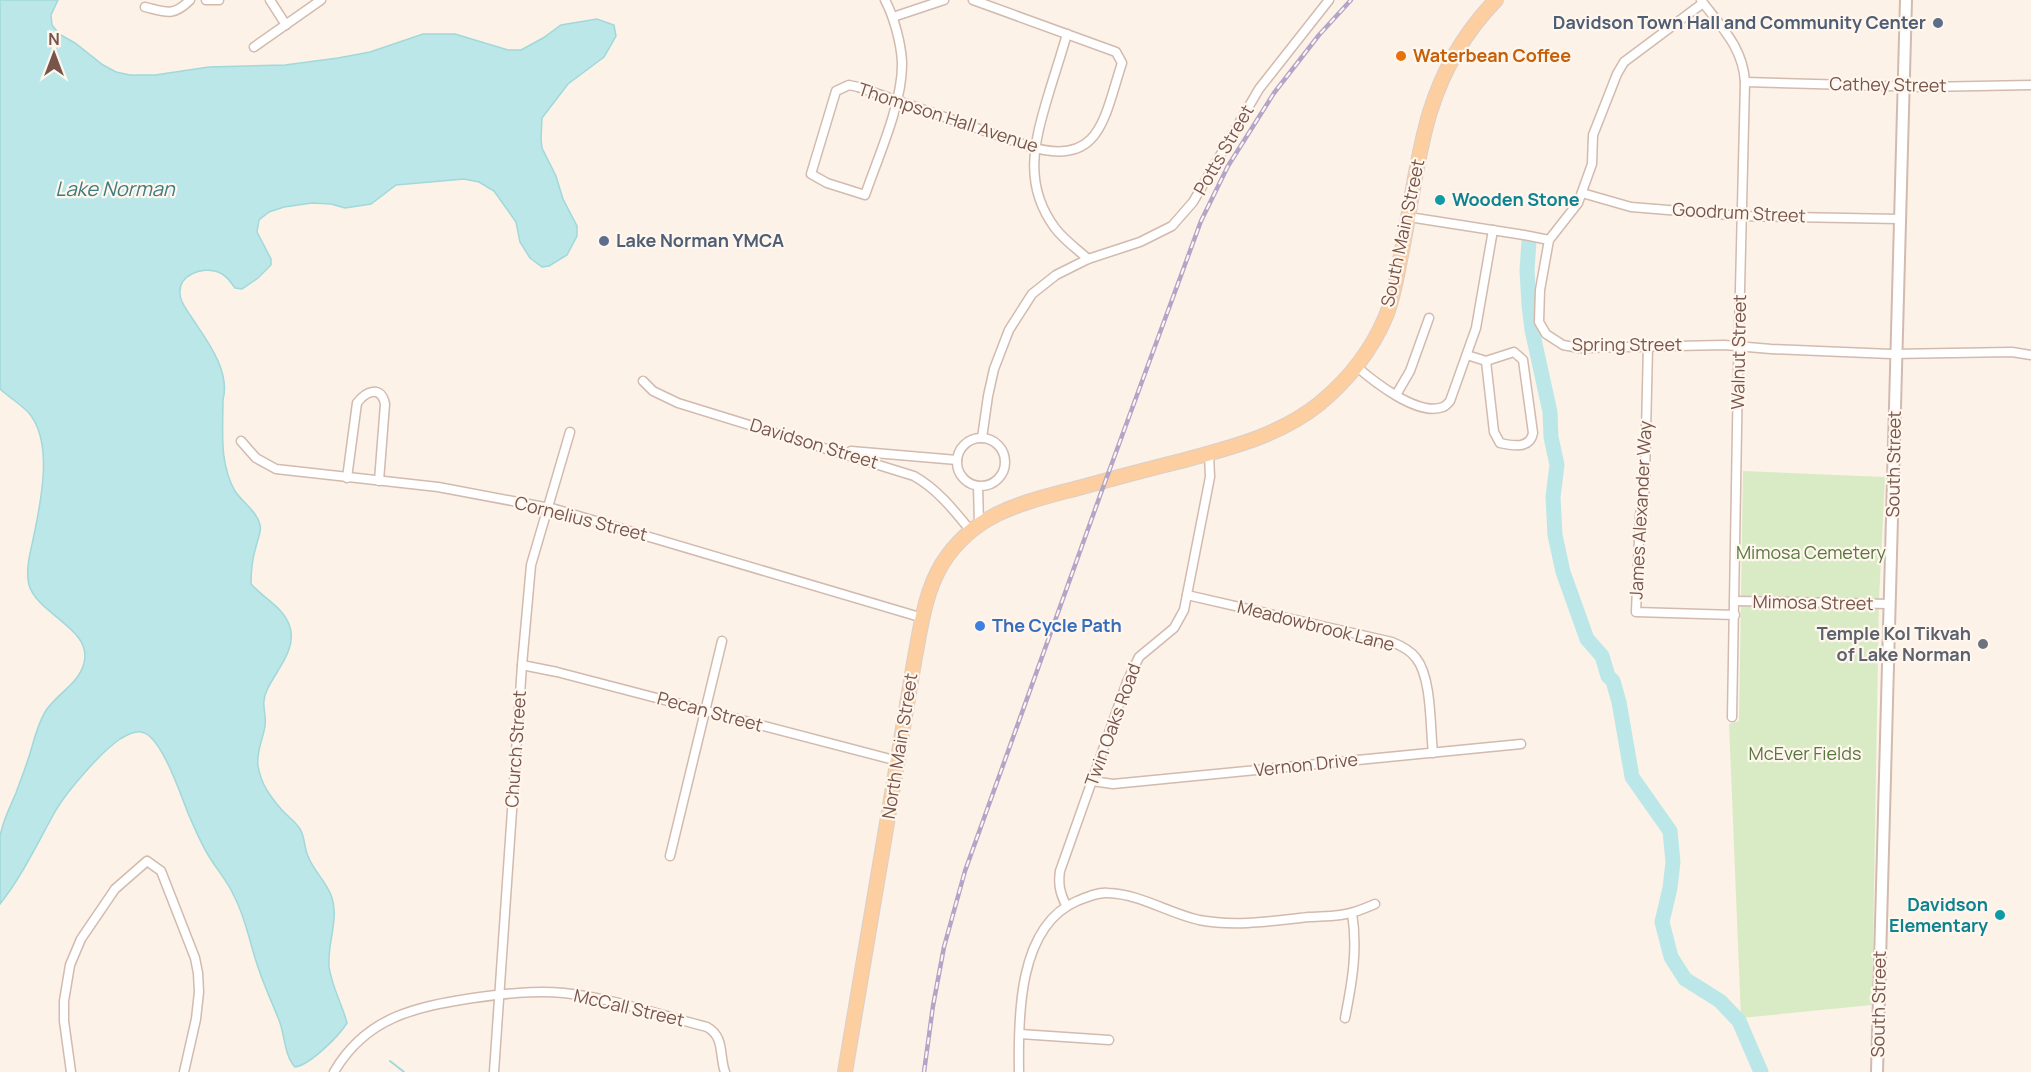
<svg xmlns="http://www.w3.org/2000/svg" width="2031" height="1072" font-family="Manrope,sans-serif">
	<style>
		.green { fill: #d9ebc5 }
		.water { fill: #bbe7e8; stroke: #a1d8da; stroke-width: 1.5 }
		.lines { fill: none; stroke-linecap: round; stroke-linejoin: round }
		.stream { stroke: #a1d8da; stroke-width: 2 }
		.river { stroke: #bbe7e8; stroke-width: 15 }
		.minor-casing { stroke: #d2baaf; stroke-width: 11 }
		.tertiary-casing { stroke: #d2baaf; stroke-width: 14 }
		.primary-casing { stroke: #d9cfcc; stroke-width: 16 }
		.minor { stroke: #fff; stroke-width: 8 }
		.tertiary { stroke: #fff; stroke-width: 10 }
		.primary { stroke: #fdce9f; stroke-width: 14 }
		.rail-casing { stroke: #b3a4c8; stroke-width: 4.5 }
		.rail { stroke: #fff6ee; stroke-width: 2; stroke-dasharray: 7; stroke-linecap: butt }
		.service-dot { fill: #5c6f8a; stroke: #fff6ee; stroke-width: 2 }
		.food-dot { fill: #e8710a; stroke: #fff6ee; stroke-width: 2 }
		.culture-dot { fill: #0f9aa8; stroke: #fff6ee; stroke-width: 2 }
		.shop-dot { fill: #3f7fe0; stroke: #fff6ee; stroke-width: 2 }
		.worship-dot { fill: #6b7280; stroke: #fff6ee; stroke-width: 2 }
		.labels { text-anchor: middle; stroke-width: 4.5; stroke-linejoin: round; paint-order: stroke }
		.service-label { font-size: 18px; font-weight: bold; fill: #4e5e75; stroke: #fff6ee; text-anchor: end }
		.food-label { font-size: 18px; font-weight: bold; fill: #c56008; stroke: #fff6ee; text-anchor: start }
		.street-label { font-size: 18px; fill: #78554a; stroke: #fff6ee }
		.culture-label { font-size: 18px; font-weight: bold; fill: #0d838f; stroke: #fff6ee; text-anchor: start }
		.park-label { font-size: 18px; fill: #57783f; stroke: #fff6ee }
		.shop-label { font-size: 18px; font-weight: bold; fill: #366cbe; stroke: #fff6ee; text-anchor: start }
		.worship-label { font-size: 18px; font-weight: bold; fill: #5b616d; stroke: #fff6ee; text-anchor: end }
		.water-label { font-size: 20px; font-style: italic; fill: #3d7b7d; stroke: #fff6ee }
	</style>
	<rect width="100%" height="100%" fill="#fdf2e7"/>
	<polygon class="green" points="1743,471 1885,477 1879,600 1872,1005 1741,1018 1729,724 1739,721"/>
	<path class="water" d="M0,0H58L51,15L52,25L59,34L75,43L103,65L116,72L130,75H155L209,67L285,65L338,58L370,52L423,34H455L508,50H521L543,38L561,25L597,19L614,25L616,36L604,57L568,84L542,118L541,139L542,148L556,176L563,199L577,226V236L567,255L549,266L542,267L530,258L520,242L516,222L494,191L479,182L464,179L396,185L371,204L345,208L331,204L312,203L284,207L269,212L259,220L257,232L271,259V265L258,278L242,289L235,288C230,281 226,275 218,272C203,266 178,275 180,294C180,302 186,308 190,315C205,338 231,370 223,400C223,431 219,463 235,491C242,502 257,511 260,525C262,532 257,540 256,547C252,559 251,572 251,584C264,599 283,606 290,627C297,650 275,672 267,690C260,705 267,713 265,726C263,740 256,751 258,766C261,784 270,796 281,809C287,816 295,821 300,829C305,837 304,847 308,856C313,870 325,880 331,895C340,919 327,942 329,967C332,987 342,1004 347,1023C339,1036 310,1065 295,1067C284,1055 285,1035 279,1020C271,1000 262,981 256,961C249,939 245,917 234,896C228,882 218,871 210,858C201,844 194,827 188,813C181,796 161,734 141,732C135,731 125,736 120,739C100,753 68,790 56,810C38,842 23,875 0,904C0,882 0,857 0,836C3,820 10,807 16,793C21,779 27,764 31,750C35,736 38,724 45,712C56,694 79,684 84,663C93,629 38,615 29,585C25,569 31,550 34,535C41,501 54,441 28,412C20,404 9,397 0,389Z"/>
	<g class="lines">
		<polyline class="stream" points="390,1061 404,1072"/>
		<polyline class="river" points="1529,241 1527,270 1529,305 1532,330 1550,412 1551,437 1557,465 1553,497 1555,535 1563,572 1587,639 1602,656 1608,676 1613,681 1619,702 1632,777 1670,831 1673,862 1670,888 1662,922 1671,957 1685,979 1720,1001 1739,1021 1761,1072"/>
		<g class="minor-casing">
			<g id="minor">
				<polyline points="206,0 219,0"/>
				<polyline points="270,0 286,25"/>
				<path d="M885,0C894,17 901,43 902,62C903,103 878,157 865,195L827,183L811,174L836,91L849,85L858,87L1028,146C1101,169 1104,117 1122,63L1116,52L973,0"/>
				<path d="M1701,0C1721,27 1743,47 1745,82L1738,372L1732,717"/>
				<polyline points="1703,3 1624,62 1617,74 1593,135 1592,164 1578,203 1549,240 1540,290 1539,322 1546,334 1563,345 1579,348 1724,345 1771,349 1891,354 2012,352 2031,355"/>
				<path d="M145,7C166,12 173,17 190,0"/>
				<polyline points="893,17 944,0"/>
				<path d="M1067,34C1061,55 1054,76 1048,96C1034,143 1023,185 1055,228C1064,240 1077,249 1088,259"/>
				<polyline points="254,47 321,0"/>
				<polyline points="1745,82 1924,87 2031,85"/>
				<polyline points="1582,193 1631,207 1742,216 1899,219"/>
				<polyline points="1409,217 1524,235 1549,240"/>
				<polyline points="1648,346 1645,475 1644,495 1640,515 1636,612 1735,615"/>
				<path d="M1514,352L1523,360L1533,433C1530,449 1513,446 1500,443L1494,432L1486,361Z"/>
				<polyline points="1467,355 1486,361"/>
				<path d="M1356,366C1373,381 1418,417 1443,407C1446,406 1448,403 1450,401L1476,328L1493,230"/>
				<path d="M643,381L653,391L678,403L914,476C937,489 953,509 970,530"/>
				<polyline points="1396,395 1410,371 1429,318"/>
				<polyline points="982,438 988,396 994,369 1009,330 1032,294 1056,275 1088,259 1140,242 1172,226 1193,202 1259,89 1329,0"/>
				<circle cx="981" cy="462" r="24"/>
				<polyline points="241,441 256,458 276,469 438,487 555,509 923,618"/>
				<polyline points="851,451 957,460"/>
				<path d="M347,478L357,403C366,391 381,385 385,404L379,481"/>
				<polyline points="978,486 979,523"/>
				<path d="M1187,595L1392,642C1402,646 1410,650 1416,658C1432,678 1430,727 1433,753"/>
				<polyline points="1735,601 1890,604"/>
				<polyline points="522,665 557,672 898,761"/>
				<polyline points="1092,781 1113,784 1521,744"/>
				<polyline points="670,856 722,641"/>
				<path d="M1066,905C1060,893 1058,884 1060,871L1127,682L1139,657L1174,628L1184,610L1210,477L1209,453"/>
				<path d="M1345,1018C1352,983 1358,949 1352,913"/>
				<polyline points="1020,1034 1109,1040"/>
				<polyline points="71,1072 64,1021 64,1001 70,965 81,939 115,889 147,861 161,871 195,958 198,973 199,992 196,1019 184,1072"/>
				<path d="M334,1072C366,1017 415,1007 473,998C503,994 534,990 564,993C612,998 660,1015 707,1027C725,1037 719,1056 725,1072"/>
				<polyline points="494,1072 522,665 531,565 570,432"/>
				<path d="M1019,1072C1018,1017 1018,926 1077,901C1087,897 1097,892 1108,893C1140,894 1168,913 1199,920C1235,927 1273,921 1309,917C1323,916 1340,917 1354,912C1361,910 1368,907 1375,904"/>
			</g>
		</g>
		<g class="tertiary-casing">
			<polyline id="tertiary" points="1877,1072 1906,0"/>
		</g>
		<g class="primary-casing">
			<path id="primary" d="M845,1072L915,657C921,626 925,592 942,564C975,511 1026,502 1082,487C1115,478 1148,469 1181,461C1229,448 1279,436 1319,404C1347,381 1372,350 1386,316C1394,296 1397,275 1401,255C1411,207 1416,158 1430,112C1443,70 1466,31 1496,0"/>
		</g>
		<use href="#minor" class="minor"/>
		<use href="#tertiary" class="tertiary"/>
		<use href="#primary" class="primary"/>
		<g class="rail-casing">
			<polyline id="rail" points="924,1072 933,1006 944,947 965,871 1101,493 1201,221 1228,166 1274,93 1319,35 1351,0"/>
		</g>
		<use href="#rail" class="rail"/>
	</g>
	<g class="service-dot">
		<circle cx="1938" cy="23" r="6"/>
		<circle cx="604" cy="241" r="6"/>
	</g>
	<circle class="food-dot" cx="1401" cy="56" r="6"/>
	<g class="culture-dot">
		<circle cx="1440" cy="200" r="6"/>
		<circle cx="2000" cy="915" r="6"/>
	</g>
	<circle class="shop-dot" cx="980" cy="626" r="6"/>
	<circle class="worship-dot" cx="1983" cy="644" r="6"/>
	<g class="labels">
		<g class="service-label">
			<text x="1926" y="29">Davidson Town Hall and Community Center</text>
			<text x="616" y="247" text-anchor="start">Lake Norman YMCA</text>
		</g>
		<g class="food-label">
			<text x="1413" y="62">Waterbean Coffee</text>
		</g>
		<g class="street-label">
			<text transform="translate(1888 85) rotate(1)" y="6">Cathey Street</text>
			<text transform="translate(948 118) rotate(18)" y="6">Thompson Hall Avenue</text>
			<text transform="translate(1224 150) rotate(-60)" y="6">Potts Street</text>
			<text transform="translate(1739 213) rotate(3)" y="6">Goodrum Street</text>
			<text transform="translate(1403 233) rotate(-78)" y="6">South Main Street</text>
			<text x="1627" y="351">Spring Street</text>
			<text transform="translate(1739 352) rotate(-89)" y="6">Walnut Street</text>
			<text transform="translate(814 444) rotate(17)" y="6">Davidson Street</text>
			<text transform="translate(1894 464) rotate(-89)" y="6">South Street</text>
			<text transform="translate(1641 510) rotate(-87)" y="6">James Alexander Way</text>
			<text transform="translate(581 519) rotate(14)" y="6">Cornelius Street</text>
			<text transform="translate(1813 603) rotate(1)" y="6">Mimosa Street</text>
			<text transform="translate(1316 626) rotate(14)" y="6">Meadowbrook Lane</text>
			<text transform="translate(710 712) rotate(15)" y="6">Pecan Street</text>
			<text transform="translate(1113 725) rotate(-70)" y="6">Twin Oaks Road</text>
			<text transform="translate(900 746) rotate(-81)" y="6">North Main Street</text>
			<text transform="translate(516 749) rotate(-86)" y="6">Church Street</text>
			<text transform="translate(1306 765) rotate(-6)" y="6">Vernon Drive</text>
			<text transform="translate(1879 1004) rotate(-89)" y="6">South Street</text>
			<text transform="translate(629 1008) rotate(13)" y="6">McCall Street</text>
		</g>
		<g class="culture-label">
			<text x="1452" y="206">Wooden Stone</text>
			<text x="1988" y="911" text-anchor="end">Davidson<tspan x="1988" dy="21">Elementary</tspan></text>
		</g>
		<g class="park-label">
			<text x="1811" y="559">Mimosa Cemetery</text>
			<text x="1805" y="760">McEver Fields</text>
		</g>
		<g class="shop-label">
			<text x="992" y="632">The Cycle Path</text>
		</g>
		<g class="worship-label">
			<text x="1971" y="640">Temple Kol Tikvah<tspan x="1971" dy="21">of Lake Norman</tspan></text>
		</g>
		<g class="water-label">
			<text x="115" y="196">Lake Norman</text>
		</g>
	</g>
	<g transform="translate(54 54)" stroke="#fff6ee" stroke-width="4.5" paint-order="stroke">
	<path d="M0-4.5L10 22L0 15L-10 22Z" fill="#78554a"/>
	<text y="-9" font-size="16" font-weight="bold" text-anchor="middle" fill="#78554a">N</text>
	</g>
</svg>
